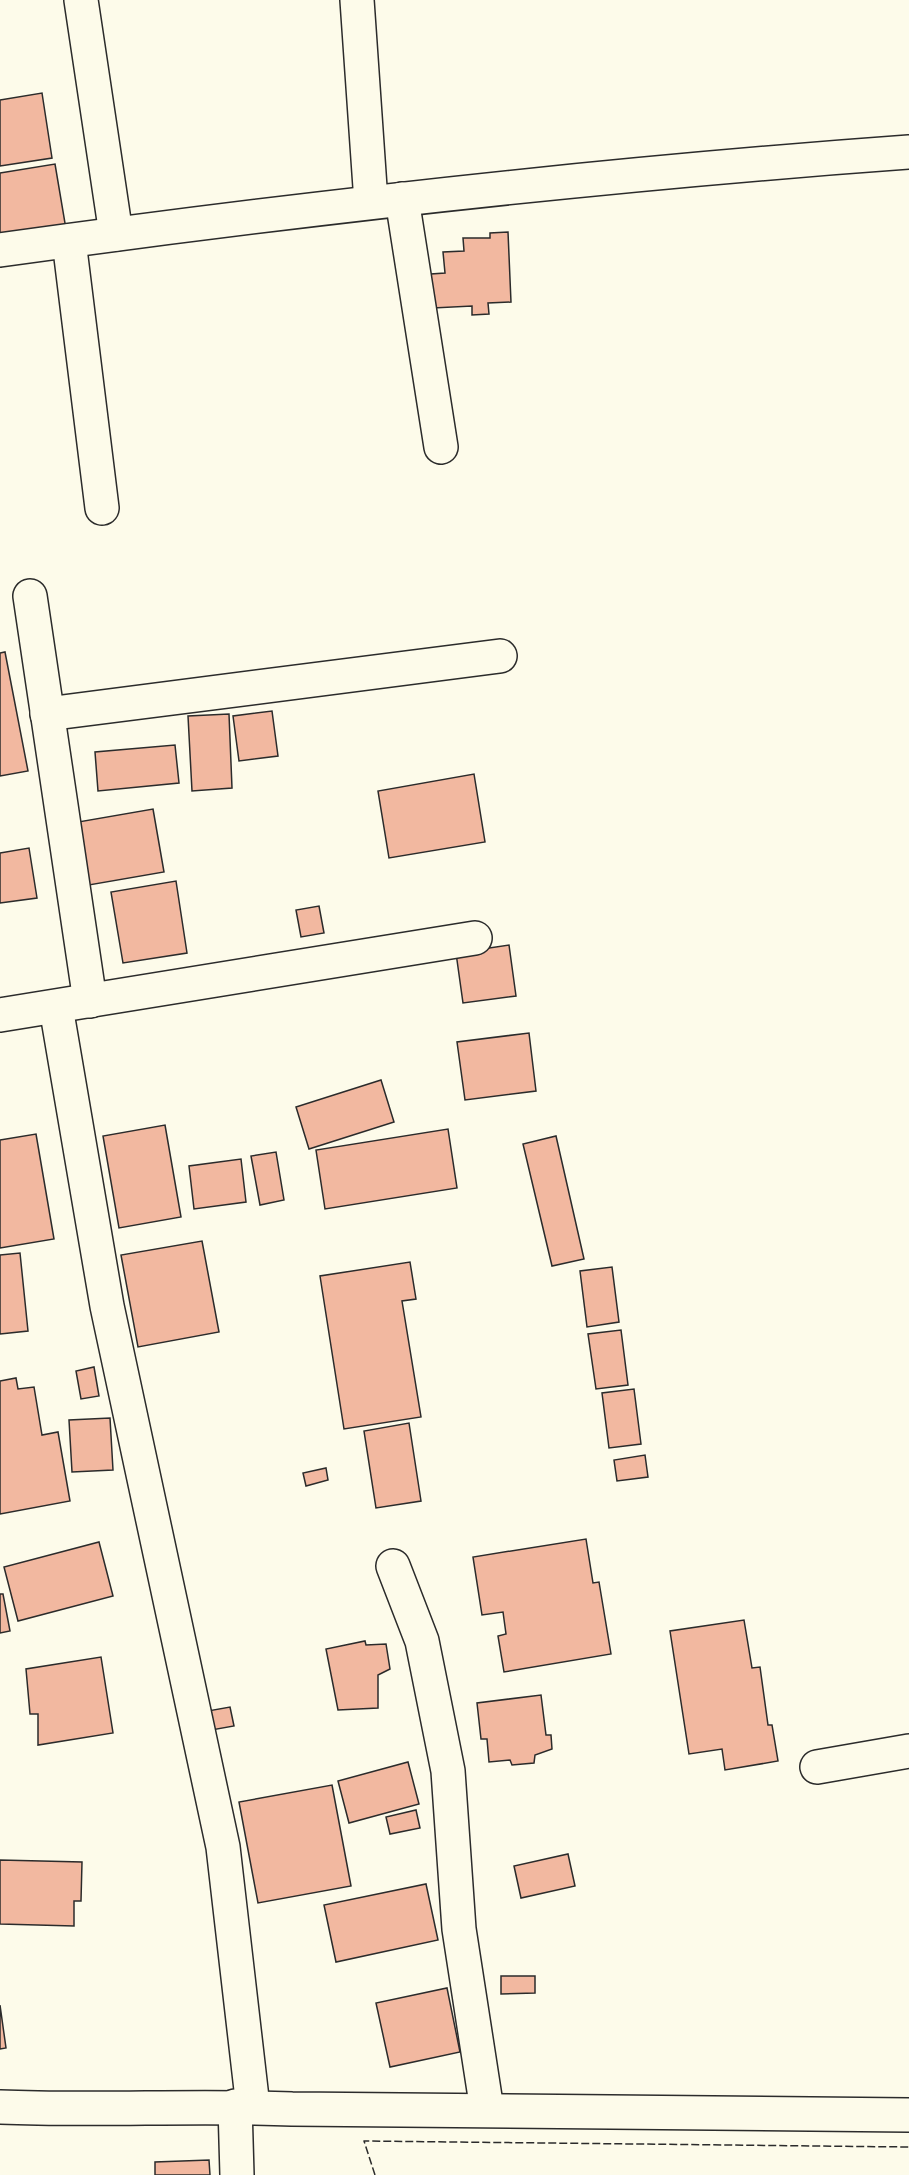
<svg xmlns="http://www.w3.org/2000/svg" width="909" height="2175" font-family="'Roboto Condensed',sans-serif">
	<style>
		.building { fill: #f2b8a0; stroke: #2b2b2b; stroke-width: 1.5 }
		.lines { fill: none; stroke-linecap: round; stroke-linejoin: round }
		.minor-casing { stroke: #2b2b2b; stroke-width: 36 }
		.minor { stroke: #fdfbea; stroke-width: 33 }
		.fence { stroke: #2b2b2b; stroke-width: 1.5; stroke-dasharray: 8 3; stroke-linecap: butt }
	</style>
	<rect width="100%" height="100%" fill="#fdfbea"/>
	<g class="building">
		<polygon points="42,93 52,158 0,166 0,100"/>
		<polygon points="55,164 66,229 0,239 0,173"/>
		<polygon points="508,232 511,302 488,303 489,314 472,315 472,306 433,308 431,274 445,273 443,252 464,251 463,238 490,238 490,233"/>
		<polygon points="5,652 28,771 0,776 0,653"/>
		<polygon points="272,711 278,756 239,761 233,716"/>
		<polygon points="229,714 232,788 192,791 188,716"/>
		<polygon points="175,745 179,783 98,791 95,752"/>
		<polygon points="474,774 485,842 389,858 378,791"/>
		<polygon points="153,809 164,872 89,885 78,822"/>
		<polygon points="29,848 37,898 0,903 0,853"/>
		<polygon points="176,881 187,953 123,963 111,892"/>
		<polygon points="319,906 324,933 301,937 296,910"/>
		<polygon points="509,945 516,996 463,1003 456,953"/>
		<polygon points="529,1033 536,1091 465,1100 457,1042"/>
		<polygon points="381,1080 394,1122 309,1149 296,1107"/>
		<polygon points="165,1125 181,1217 119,1228 103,1136"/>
		<polygon points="448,1129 457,1188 325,1209 316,1150"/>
		<polygon points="36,1134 54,1239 0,1248 0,1140"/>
		<polygon points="556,1136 584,1259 552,1266 523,1144"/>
		<polygon points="276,1152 284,1200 260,1205 251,1156"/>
		<polygon points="241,1159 246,1202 194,1209 189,1166"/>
		<polygon points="202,1241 219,1332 138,1347 121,1255"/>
		<polygon points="20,1253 28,1331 0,1334 0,1255"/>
		<polygon points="410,1262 416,1299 402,1301 421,1417 344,1429 320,1276"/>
		<polygon points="612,1267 619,1322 587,1327 580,1271"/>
		<polygon points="621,1330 628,1385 596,1389 588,1334"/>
		<polygon points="94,1367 99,1396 81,1399 76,1371"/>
		<polygon points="16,1378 18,1389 34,1387 42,1435 58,1432 70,1501 0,1514 0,1381"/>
		<polygon points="634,1389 641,1444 609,1448 602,1393"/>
		<polygon points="110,1418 113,1470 72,1472 69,1420"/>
		<polygon points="409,1423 421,1501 376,1508 364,1431"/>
		<polygon points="645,1455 648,1477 617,1481 614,1460"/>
		<polygon points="326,1468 328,1480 306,1486 303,1473"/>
		<polygon points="586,1539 593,1583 599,1582 611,1654 504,1672 498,1636 506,1634 503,1612 482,1615 473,1557"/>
		<polygon points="99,1542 113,1596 18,1621 4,1567"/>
		<polygon points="0,1594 3,1594 10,1631 0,1633"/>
		<polygon points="744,1620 752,1668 760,1667 768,1725 772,1725 778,1761 725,1770 722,1749 689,1754 670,1631"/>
		<polygon points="365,1641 366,1645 386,1644 390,1669 378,1675 378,1708 338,1710 326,1649"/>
		<polygon points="101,1657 113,1733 38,1745 38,1714 30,1714 26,1669"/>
		<polygon points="541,1695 546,1735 551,1735 552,1749 535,1755 534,1763 512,1765 510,1760 489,1762 487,1739 481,1739 477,1703"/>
		<polygon points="230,1707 234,1726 206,1731 202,1712"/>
		<polygon points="408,1762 419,1804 349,1823 338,1781"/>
		<polygon points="332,1785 351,1886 258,1903 239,1802"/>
		<polygon points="416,1810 420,1828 390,1834 386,1817"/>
		<polygon points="568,1854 575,1886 521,1898 514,1866"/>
		<polygon points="0,1860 82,1862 81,1901 74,1901 74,1926 0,1924"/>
		<polygon points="426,1884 438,1940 336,1962 324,1905"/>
		<polygon points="501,1976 535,1976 535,1993 501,1994"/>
		<polygon points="447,1988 460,2052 390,2067 376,2003"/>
		<polygon points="0,2005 6,2048 0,2049"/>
		<polygon points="209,2160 210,2175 155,2175 155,2162"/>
	</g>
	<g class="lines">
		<g class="minor-casing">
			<g id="minor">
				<polyline points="81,0 116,234"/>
				<polyline points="357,0 371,202"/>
				<polyline points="402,199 441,447"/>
				<polyline points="69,241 102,508"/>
				<path d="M0,250C302,208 605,174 909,152"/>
				<polyline points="30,596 90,1001"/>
				<polyline points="47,714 500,656"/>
				<polyline points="56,1007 107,1306 223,1847 253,2107"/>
				<polyline points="0,1015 475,938"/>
				<polyline points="393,1566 422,1641 448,1771 459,1929 487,2110"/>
				<polyline points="817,1767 909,1751"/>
				<polyline points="235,2106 237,2175"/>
				<path d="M0,2107C97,2111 194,2105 292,2109L909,2115"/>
			</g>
		</g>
		<use href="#minor" class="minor"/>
		<polyline class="fence" points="375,2175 364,2141 909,2147"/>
	</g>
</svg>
